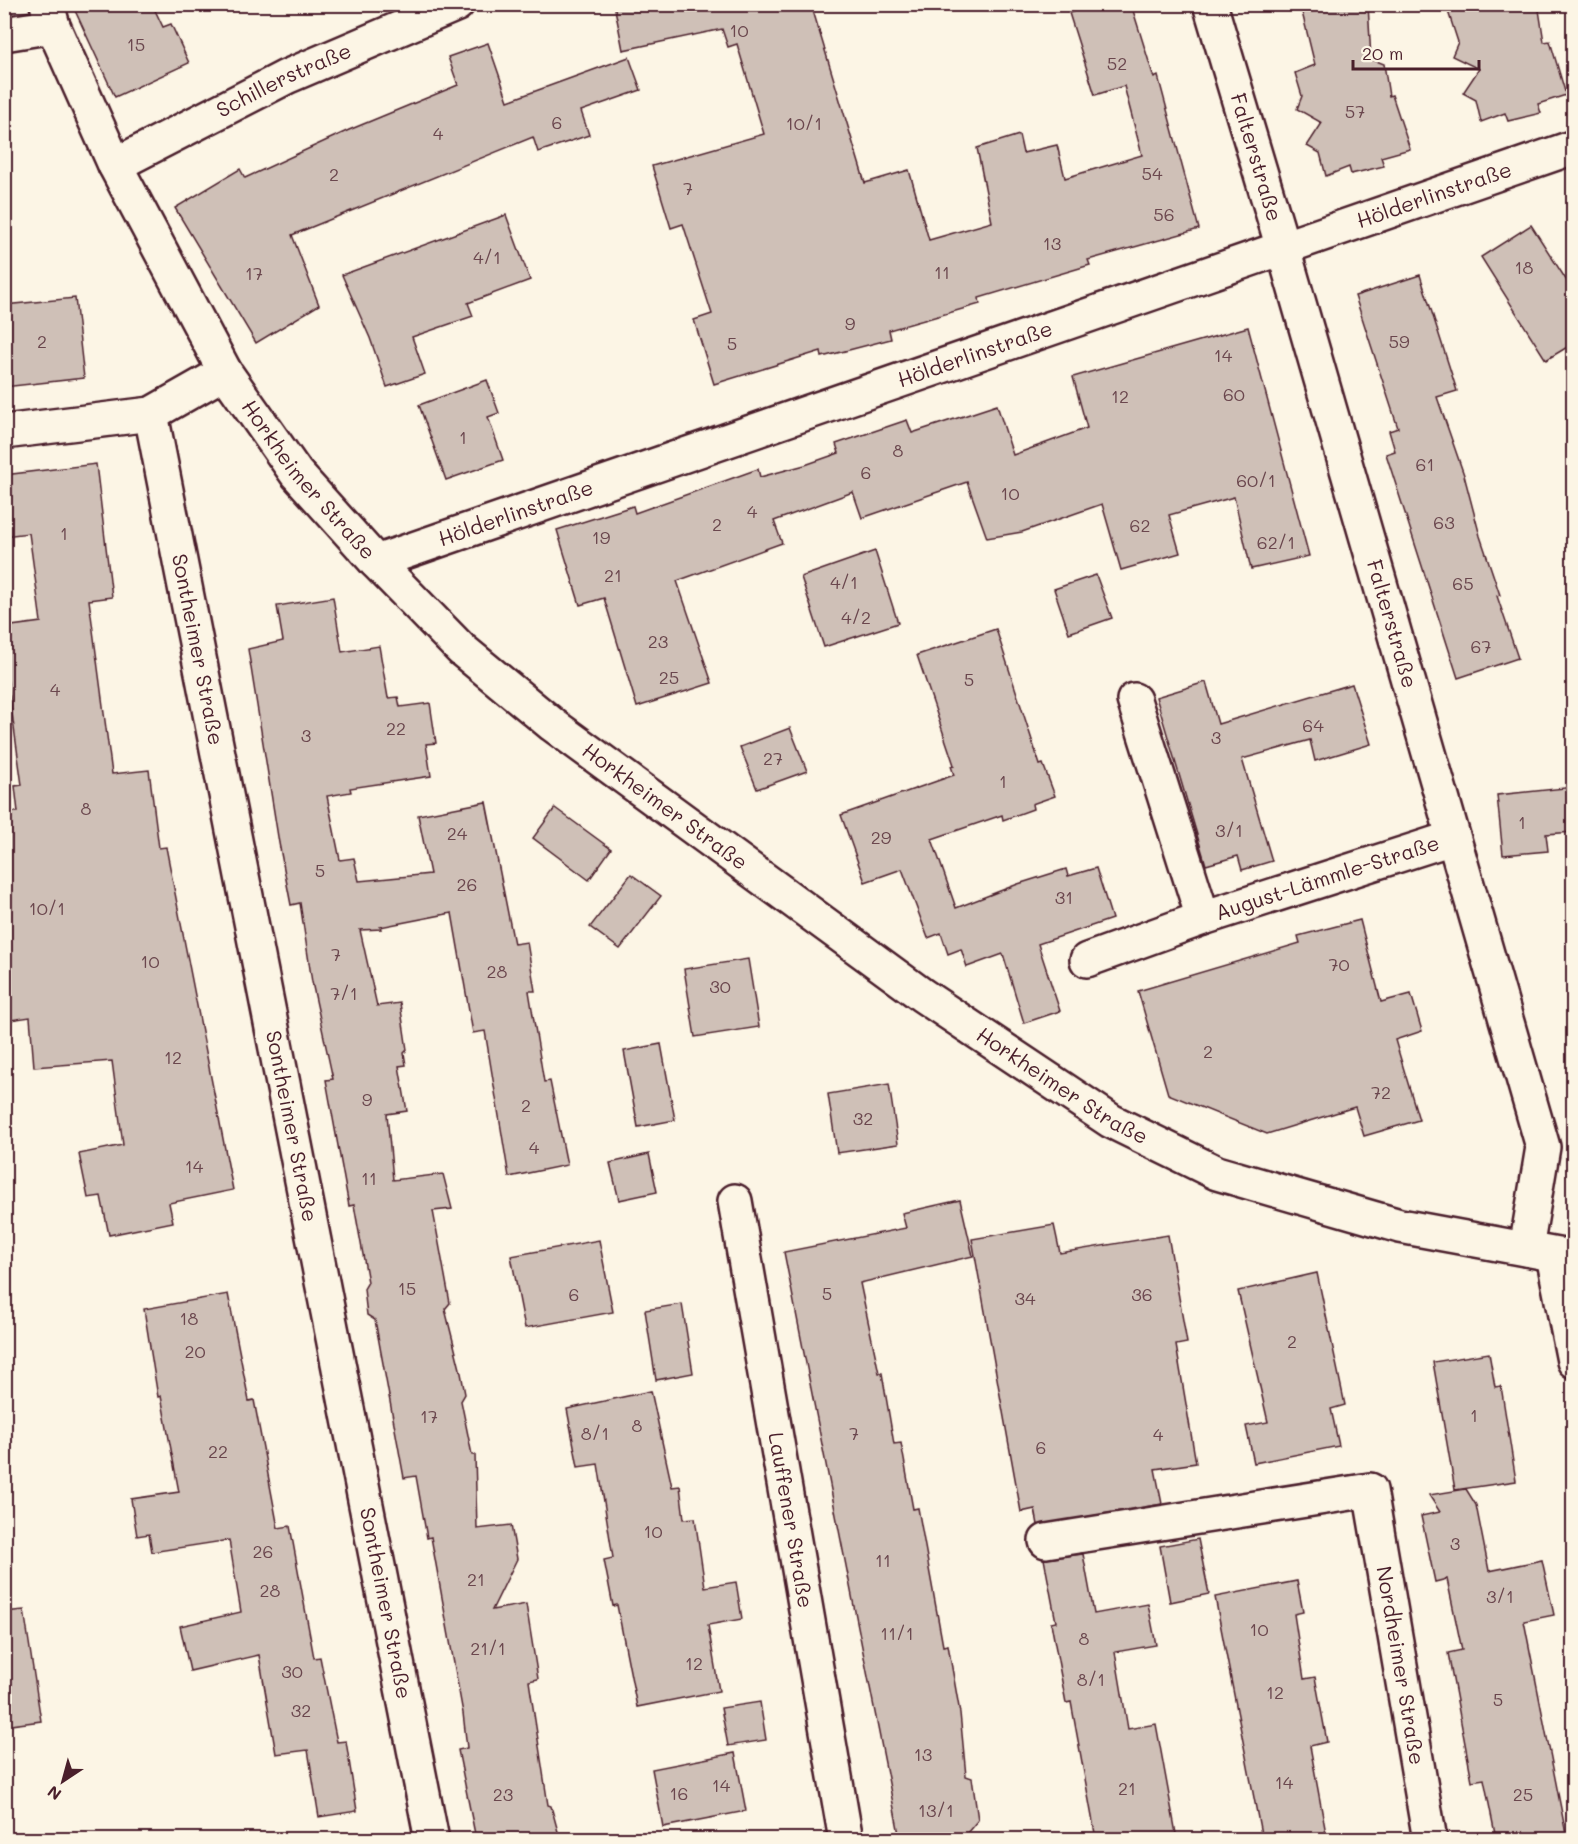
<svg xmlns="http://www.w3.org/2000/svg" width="1578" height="1844" font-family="Mali,sans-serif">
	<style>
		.building { fill: #cfc0b7; stroke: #4a1f2b; stroke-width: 1.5 }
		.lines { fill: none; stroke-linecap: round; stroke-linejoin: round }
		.minor-casing { stroke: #4a1f2b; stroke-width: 38 }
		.major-casing { stroke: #4a1f2b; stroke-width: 38 }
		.minor { stroke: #fcf5e5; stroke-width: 33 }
		.major { stroke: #fcf5e5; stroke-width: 33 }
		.labels { text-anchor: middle; stroke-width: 4.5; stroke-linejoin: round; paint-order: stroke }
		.number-label { font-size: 18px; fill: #6b474e }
		.street-label { font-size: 21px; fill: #4a1f2b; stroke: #fcf5e5 }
	</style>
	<rect width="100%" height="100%" fill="#fcf5e5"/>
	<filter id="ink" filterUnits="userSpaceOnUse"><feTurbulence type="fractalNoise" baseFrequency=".0167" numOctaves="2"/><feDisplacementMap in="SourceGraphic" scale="12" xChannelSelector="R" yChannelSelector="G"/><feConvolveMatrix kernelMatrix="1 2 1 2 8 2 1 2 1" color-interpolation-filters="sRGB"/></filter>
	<g filter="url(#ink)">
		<g class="building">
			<polygon points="72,4 152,4 163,27 171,24 189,63 115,97"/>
			<polygon points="614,4 811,4 865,183 909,170 929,240 992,222 977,148 1019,135 1023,153 1057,145 1065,178 1142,155 1124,86 1095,95 1069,13 1096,4 1131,4 1154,78 1158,76 1199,229 1088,260 1090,265 979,298 980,304 889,330 891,339 822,357 821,351 714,384 694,320 712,314 683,224 671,228 652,166 764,134 737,44 728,47 722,29 623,50"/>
			<polygon points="1300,4 1368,4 1371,59 1384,64 1389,96 1392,95 1410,149 1381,157 1384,166 1351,174 1349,167 1326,176 1320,153 1307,146 1322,123 1297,109 1302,96 1295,73 1315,65"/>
			<polygon points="1523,4 1539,10 1544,42 1550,41 1566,95 1538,104 1541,113 1508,121 1505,113 1481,122 1476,100 1463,93 1479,69 1452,56 1458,42 1446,5"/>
			<polygon points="488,43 508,101 629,57 641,90 581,111 589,135 538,152 533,137 292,235 319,305 256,343 175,208 240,169 245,178 349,130 458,85 448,57"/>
			<polygon points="506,215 530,280 468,303 473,316 412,337 425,374 387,387 370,338 342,275"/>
			<polygon points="1531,225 1574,292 1574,343 1546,360 1481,257"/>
			<polygon points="1420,275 1457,391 1437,397 1464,475 1480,536 1500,595 1497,596 1518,658 1458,678 1386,454 1395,451 1389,431 1398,428 1355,296"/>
			<polygon points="75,298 84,378 4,387 4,305"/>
			<polygon points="1248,327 1309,556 1251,569 1234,497 1169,515 1180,553 1121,570 1102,504 1022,532 987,538 967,482 862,518 853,492 774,521 782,543 677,581 712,683 637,707 604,598 580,605 557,530 633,506 635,513 758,469 760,477 805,465 839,453 836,444 907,420 912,433 997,405 1013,455 1087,428 1073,377"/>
			<polygon points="487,380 499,413 488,417 503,460 446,480 419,405"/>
			<polygon points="96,464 112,597 89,600 112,774 149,770 159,848 166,847 233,1190 169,1203 173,1222 109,1235 101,1196 88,1198 79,1154 123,1145 112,1061 34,1067 30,1017 4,1021 4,812 18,812 15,786 22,785 4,656 4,627 41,622 29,533 4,536 4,475"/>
			<polygon points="875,551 898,623 824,647 801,577"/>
			<polygon points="1096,575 1112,618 1069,633 1054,589"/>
			<polygon points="333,597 342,652 379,646 388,698 398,697 400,707 430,703 436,743 426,744 431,776 350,788 351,792 327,796 340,860 354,858 359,881 430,874 418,815 486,802 514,944 527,942 535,991 529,991 544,1082 550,1081 567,1165 509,1177 485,1031 473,1033 452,913 380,927 381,929 360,930 377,1006 400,1003 407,1050 404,1053 406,1065 399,1066 407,1111 387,1114 393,1180 443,1174 452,1209 433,1211 450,1303 445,1309 461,1373 465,1394 461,1401 472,1455 475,1455 477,1529 511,1525 517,1559 492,1610 526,1604 538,1679 529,1681 548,1805 551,1806 560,1839 476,1839 458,1750 467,1748 463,1713 431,1537 427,1538 416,1476 404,1478 375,1320 367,1315 364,1289 368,1282 354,1205 349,1206 326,1080 333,1079 312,982 300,903 291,905 279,843 248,649 283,641 277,606"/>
			<polygon points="996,629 1040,765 1043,764 1055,796 1032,804 1033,809 1003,820 1002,815 932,839 956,908 1018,884 1066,869 1068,876 1096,868 1112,919 1038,944 1060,1011 1024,1023 1003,954 967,967 961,949 948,954 941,933 928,938 902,869 865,882 841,815 954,775 951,766 954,765 917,655"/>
			<polygon points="1206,682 1218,724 1352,684 1371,744 1315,761 1310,740 1242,759 1272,861 1242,870 1238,856 1206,865 1156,697"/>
			<polygon points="790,728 807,771 757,789 740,747"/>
			<polygon points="1574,787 1574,832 1546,834 1548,851 1503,855 1497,795"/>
			<polygon points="555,808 611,849 589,880 533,838"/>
			<polygon points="631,874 661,896 620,949 590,927"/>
			<polygon points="1360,920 1381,1002 1411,994 1422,1031 1395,1040 1419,1120 1364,1136 1355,1107 1267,1134 1168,1094 1138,991 1300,943 1298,936"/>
			<polygon points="748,959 759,1027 695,1037 684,969"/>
			<polygon points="661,1044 675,1120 638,1127 624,1051"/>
			<polygon points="889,1084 898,1144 837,1153 828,1094"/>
			<polygon points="649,1154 657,1192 619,1200 610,1163"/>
			<polygon points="960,1200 973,1256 860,1283 879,1373 882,1373 894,1444 901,1443 913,1509 918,1508 943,1646 948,1645 960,1713 966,1776 972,1778 978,1820 962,1839 900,1839 784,1252 906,1228 902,1213"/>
			<polygon points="1054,1225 1060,1253 1168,1235 1187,1343 1176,1345 1196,1463 1155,1469 1162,1504 1038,1525 1035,1509 1021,1512 972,1239"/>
			<polygon points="599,1240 613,1312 525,1328 511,1256"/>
			<polygon points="1317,1273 1345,1405 1331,1409 1339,1446 1254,1463 1246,1426 1268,1422 1238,1291"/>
			<polygon points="228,1294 249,1401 254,1400 278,1528 290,1526 314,1658 320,1657 337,1742 346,1741 357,1811 319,1817 308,1750 276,1754 259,1655 190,1671 180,1626 241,1612 229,1540 152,1552 149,1534 137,1536 131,1499 179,1492 161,1396 158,1397 144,1309"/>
			<polygon points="682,1304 693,1373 656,1380 645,1310"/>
			<polygon points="1489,1353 1495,1387 1501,1386 1516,1481 1455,1490 1433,1362"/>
			<polygon points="651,1391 672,1487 680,1486 684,1519 695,1518 705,1587 736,1582 742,1619 708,1625 719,1691 637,1707 617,1605 613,1606 604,1560 613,1558 598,1464 578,1467 567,1409"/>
			<polygon points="1466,1489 1476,1505 1489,1571 1542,1560 1554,1615 1524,1621 1567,1839 1496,1839 1484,1779 1472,1781 1448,1653 1462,1650 1447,1579 1435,1582 1421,1516 1440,1512 1429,1495"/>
			<polygon points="1198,1539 1209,1594 1170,1602 1160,1546"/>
			<polygon points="1083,1554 1094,1614 1148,1604 1156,1645 1115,1652 1128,1729 1156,1724 1177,1839 1096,1839 1071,1702 1066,1703 1051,1623 1056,1622 1044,1559"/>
			<polygon points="1297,1581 1303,1612 1294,1614 1304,1679 1315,1677 1327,1742 1310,1746 1327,1839 1262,1839 1215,1597"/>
			<polygon points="24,1610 41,1721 4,1726 4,1612"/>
			<polygon points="760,1702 766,1740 728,1746 721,1708"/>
			<polygon points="735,1753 746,1811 663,1827 652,1769"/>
		</g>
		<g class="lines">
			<g class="minor-casing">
				<g id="minor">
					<path id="s1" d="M1210,4L1283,248L1543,1147L1526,1249"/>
					<polyline points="4,34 53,26"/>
					<path id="s2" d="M115,165L286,77L457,4"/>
					<path id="s3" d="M151,414L432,1840"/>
					<polyline points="4,432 151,414 225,372"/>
					<path id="s4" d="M376,562L1574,147"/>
					<polyline points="1134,700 1203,918"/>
					<path id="s5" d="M1087,960L1203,918L1452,838"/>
					<path id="s6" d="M735,1201L846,1840"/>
					<polyline points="1553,1255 1574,1361"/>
					<path id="s7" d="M1046,1541L1370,1490L1430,1840"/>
				</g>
			</g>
			<g class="major-casing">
				<g id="major">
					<path id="s8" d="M47,4L53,26L115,165L225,372L296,473L376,562L461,649L553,725L922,995L1111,1121L1217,1173L1400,1226L1574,1258"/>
				</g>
			</g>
			<use href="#minor" class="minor"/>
			<use href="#major" class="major"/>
		</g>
	</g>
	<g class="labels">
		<g class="number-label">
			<text x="739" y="37">10</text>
			<text x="136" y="51">15</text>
			<text x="1117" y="70">52</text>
			<text x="1355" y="118">57</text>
			<text x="557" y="129">6</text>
			<text x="804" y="130">10/1</text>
			<text x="438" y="140">4</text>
			<text x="1152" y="180">54</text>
			<text x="334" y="181">2</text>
			<text x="688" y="195">7</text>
			<text x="1164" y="221">56</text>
			<text x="1052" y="250">13</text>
			<text x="487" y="264">4/1</text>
			<text x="1524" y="274">18</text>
			<text x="942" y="279">11</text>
			<text x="254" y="280">17</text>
			<text x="850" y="330">9</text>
			<text x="42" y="348">2</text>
			<text x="1399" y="348">59</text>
			<text x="732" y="350">5</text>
			<text x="1223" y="362">14</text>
			<text x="1234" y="401">60</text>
			<text x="1120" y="403">12</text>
			<text x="463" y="444">1</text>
			<text x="898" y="457">8</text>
			<text x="1425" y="471">61</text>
			<text x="866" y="479">6</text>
			<text x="1256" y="487">60/1</text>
			<text x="1010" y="500">10</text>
			<text x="752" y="518">4</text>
			<text x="1444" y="529">63</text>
			<text x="717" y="531">2</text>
			<text x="1140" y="532">62</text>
			<text x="64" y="540">1</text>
			<text x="601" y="544">19</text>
			<text x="1276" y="549">62/1</text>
			<text x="613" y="582">21</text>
			<text x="844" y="589">4/1</text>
			<text x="1463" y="590">65</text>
			<text x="856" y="624">4/2</text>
			<text x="658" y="648">23</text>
			<text x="1481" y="653">67</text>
			<text x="669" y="684">25</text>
			<text x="969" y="686">5</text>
			<text x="55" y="696">4</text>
			<text x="1313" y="732">64</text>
			<text x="396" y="735">22</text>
			<text x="306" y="742">3</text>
			<text x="1216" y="744">3</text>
			<text x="773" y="765">27</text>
			<text x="1003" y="788">1</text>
			<text x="86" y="815">8</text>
			<text x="1522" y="829">1</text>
			<text x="1229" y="837">3/1</text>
			<text x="457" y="840">24</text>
			<text x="881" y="844">29</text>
			<text x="320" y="877">5</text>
			<text x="467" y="891">26</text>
			<text x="1064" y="904">31</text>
			<text x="47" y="915">10/1</text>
			<text x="336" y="961">7</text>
			<text x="150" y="968">10</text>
			<text x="1339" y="971">70</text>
			<text x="497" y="978">28</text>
			<text x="720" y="993">30</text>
			<text x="344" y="1000">7/1</text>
			<text x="1208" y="1058">2</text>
			<text x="173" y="1064">12</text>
			<text x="1381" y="1099">72</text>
			<text x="367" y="1106">9</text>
			<text x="526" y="1112">2</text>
			<text x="863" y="1125">32</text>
			<text x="534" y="1154">4</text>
			<text x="194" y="1173">14</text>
			<text x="369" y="1185">11</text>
			<text x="407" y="1295">15</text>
			<text x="827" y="1300">5</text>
			<text x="574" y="1301">6</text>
			<text x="1142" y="1301">36</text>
			<text x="1025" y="1305">34</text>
			<text x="189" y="1325">18</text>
			<text x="1292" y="1348">2</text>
			<text x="195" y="1358">20</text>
			<text x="1474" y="1422">1</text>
			<text x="429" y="1423">17</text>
			<text x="637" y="1432">8</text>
			<text x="595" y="1440">8/1</text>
			<text x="854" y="1440">7</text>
			<text x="1158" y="1441">4</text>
			<text x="1041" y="1454">6</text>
			<text x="218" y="1458">22</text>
			<text x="653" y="1538">10</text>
			<text x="1455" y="1550">3</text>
			<text x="263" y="1558">26</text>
			<text x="883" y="1567">11</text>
			<text x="476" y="1586">21</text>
			<text x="270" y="1597">28</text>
			<text x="1500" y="1603">3/1</text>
			<text x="1259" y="1636">10</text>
			<text x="897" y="1640">11/1</text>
			<text x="1084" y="1645">8</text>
			<text x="488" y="1655">21/1</text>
			<text x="694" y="1670">12</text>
			<text x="292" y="1678">30</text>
			<text x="1091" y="1686">8/1</text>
			<text x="1275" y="1699">12</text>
			<text x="1498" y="1706">5</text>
			<text x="301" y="1717">32</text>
			<text x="923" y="1761">13</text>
			<text x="1284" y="1789">14</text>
			<text x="721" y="1792">14</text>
			<text x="1127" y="1795">21</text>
			<text x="679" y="1800">16</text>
			<text x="503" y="1801">23</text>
			<text x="1523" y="1801">25</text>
			<text x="936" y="1817">13/1</text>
		</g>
		<g class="street-label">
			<text dy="7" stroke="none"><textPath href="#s2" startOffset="189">Schillerstraße</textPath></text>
			<text dy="7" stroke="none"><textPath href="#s1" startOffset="160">Falterstraße</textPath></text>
			<text dy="7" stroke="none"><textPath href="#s4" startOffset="1120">Hölderlinstraße</textPath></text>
			<text dy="7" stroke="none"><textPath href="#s4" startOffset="634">Hölderlinstraße</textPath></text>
			<text dy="7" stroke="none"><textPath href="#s8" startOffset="546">Horkheimer Straße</textPath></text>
			<text dy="7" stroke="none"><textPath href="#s4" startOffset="148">Hölderlinstraße</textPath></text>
			<text dy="7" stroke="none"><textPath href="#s1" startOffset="646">Falterstraße</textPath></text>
			<text dy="7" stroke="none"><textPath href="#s3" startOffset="240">Sontheimer Straße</textPath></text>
			<text dy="7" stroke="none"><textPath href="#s8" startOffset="1032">Horkheimer Straße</textPath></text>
			<text dy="7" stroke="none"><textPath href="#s5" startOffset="254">August-Lämmle-Straße</textPath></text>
			<text dy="7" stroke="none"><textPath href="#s8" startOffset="1518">Horkheimer Straße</textPath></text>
			<text dy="7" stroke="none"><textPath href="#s3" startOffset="726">Sontheimer Straße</textPath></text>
			<text dy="7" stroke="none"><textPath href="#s6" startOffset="324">Lauffener Straße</textPath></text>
			<text dy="7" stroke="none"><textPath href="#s3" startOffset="1212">Sontheimer Straße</textPath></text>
			<text dy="7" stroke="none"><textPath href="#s7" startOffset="506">Nordheimer Straße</textPath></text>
		</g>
	</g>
	<rect width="1578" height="1844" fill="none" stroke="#fcf5e5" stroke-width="24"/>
	<rect x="12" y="12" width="1554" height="1820" fill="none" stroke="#4a1f2b" stroke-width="2" filter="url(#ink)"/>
	<g transform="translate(63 1781) rotate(216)" stroke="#fcf5e5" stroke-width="4.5" paint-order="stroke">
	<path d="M0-4.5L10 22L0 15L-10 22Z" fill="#4a1f2b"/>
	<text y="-9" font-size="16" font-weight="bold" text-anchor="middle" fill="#4a1f2b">N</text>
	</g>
	<path d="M1353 60v9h126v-9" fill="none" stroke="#4a1f2b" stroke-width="3"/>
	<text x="1362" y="60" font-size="18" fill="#4a1f2b" stroke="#fcf5e5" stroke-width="4.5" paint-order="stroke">20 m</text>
</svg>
